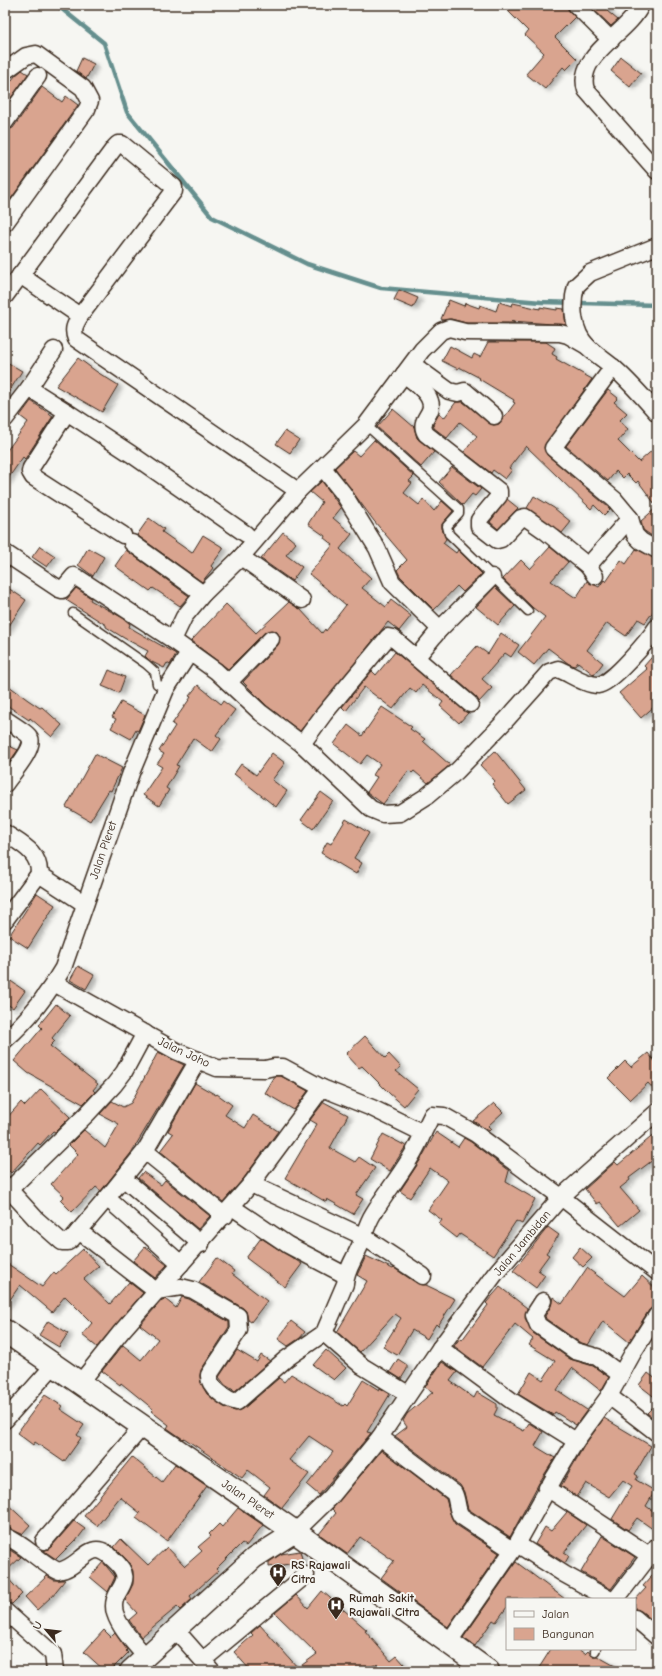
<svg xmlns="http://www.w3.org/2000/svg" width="662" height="1676" font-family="'Comic Neue',sans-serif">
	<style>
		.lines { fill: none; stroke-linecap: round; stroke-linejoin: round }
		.stream { stroke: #658f8e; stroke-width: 4.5 }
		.building { fill: #d9a48f; stroke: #3b2a1e; filter: url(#shadow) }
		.service-casing { stroke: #3b2a1e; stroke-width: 11 }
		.minor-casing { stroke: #3b2a1e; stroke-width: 19 }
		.tertiary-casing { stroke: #3b2a1e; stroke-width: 23 }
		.secondary-casing { stroke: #3b2a1e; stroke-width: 25 }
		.service { stroke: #f6f6f2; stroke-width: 8 }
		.minor { stroke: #f6f6f2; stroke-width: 16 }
		.tertiary { stroke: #f6f6f2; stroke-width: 20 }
		.secondary { stroke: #f6f6f2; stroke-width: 22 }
		.labels { text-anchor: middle; stroke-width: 4; stroke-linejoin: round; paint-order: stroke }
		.street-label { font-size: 12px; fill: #3b2a1e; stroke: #f6f6f2 }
		.poi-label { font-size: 12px; font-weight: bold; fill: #3b2a1e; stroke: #f6f6f2; text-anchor: start }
	</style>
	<defs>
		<filter id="shadow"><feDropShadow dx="4.5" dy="2.5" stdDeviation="2" flood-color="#0004"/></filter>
	</defs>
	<rect width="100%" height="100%" fill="#f6f6f2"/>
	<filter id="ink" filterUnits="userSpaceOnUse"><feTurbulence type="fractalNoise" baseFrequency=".025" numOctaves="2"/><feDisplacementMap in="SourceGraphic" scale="8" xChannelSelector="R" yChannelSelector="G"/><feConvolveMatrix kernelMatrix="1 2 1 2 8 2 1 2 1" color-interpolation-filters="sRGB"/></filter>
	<g filter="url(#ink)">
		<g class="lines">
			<polyline class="stream" points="57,5 104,43 127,112 212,217 307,264 381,288 541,302 657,305"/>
		</g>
		<g class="building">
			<polygon points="514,5 567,5 569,11 575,17 555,37 577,59 566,70 563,67 545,89 526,74 544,53 525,35 528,31 508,11"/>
			<polygon points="589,5 613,5 607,11 618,20 611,26"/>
			<polygon points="621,57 641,73 630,87 611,71"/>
			<polygon points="82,58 94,64 86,79 76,71"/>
			<polygon points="22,70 28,74 5,106 5,89 15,76"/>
			<polygon points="42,87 62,102 66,96 78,105 5,207 5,131 13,128"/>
			<polygon points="399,290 418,298 413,308 394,300"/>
			<polygon points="449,300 464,306 465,303 479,308 480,305 496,311 499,302 512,306 513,303 540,309 540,307 557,310 557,308 564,309 566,325 511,321 515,323 466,323 451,319 443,320 441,319"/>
			<polygon points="488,342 546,342 555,348 552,354 557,357 556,359 592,379 544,447 547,455 608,507 610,509 604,515 594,505 591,509 526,446 509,468 512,470 505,479 493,470 491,473 464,452 477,436 460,422 447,438 434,428 433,424 439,414 444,418 456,402 463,402 493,425 499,424 515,403 513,402 514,400 479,379 480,378 459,367 458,369 442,361 450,346 472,358 474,354 480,357"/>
			<polygon points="78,358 97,372 118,385 102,412 56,386"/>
			<polygon points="5,361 22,371 5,398"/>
			<polygon points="608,390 618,398 614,402 627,413 619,421 628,429 618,441 639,462 657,446 657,507 638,481 636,483 627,474 623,478 616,471 608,481 566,446"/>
			<polygon points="31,401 53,416 25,459 23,457 5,483 5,453 28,422 20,416"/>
			<polygon points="393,409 414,427 417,438 434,452 421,467 377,427"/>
			<polygon points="285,431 299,440 290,453 276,444"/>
			<polygon points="374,440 414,476 409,481 412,483 404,493 419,505 423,499 434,511 442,501 453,511 442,524 442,529 446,539 443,543 456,553 458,550 482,574 463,592 457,586 434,610 400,576 397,570 407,560 374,521 335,468 353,451 359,456"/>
			<polygon points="452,467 481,489 475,496 472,494 463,505 439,482"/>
			<polygon points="322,481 341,508 333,518 352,534 340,549 371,578 362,588 386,607 391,600 411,616 399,631 388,622 300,731 267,706 243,682 278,645 280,637 277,632 273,630 265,632 228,669 191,641 226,604 256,633 289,602 300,609 322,633 325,629 326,631 346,605 309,574 333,545 324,538 325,536 308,524 322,502 310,492"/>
			<polygon points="534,496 554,508 571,522 562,533 527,508"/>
			<polygon points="507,499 518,508 498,529 490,522"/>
			<polygon points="657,507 657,537 655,538 643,530 641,521"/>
			<polygon points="149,518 164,529 162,532 192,553 203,535 224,548 211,566 213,568 202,582 137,535"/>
			<polygon points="283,532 296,543 286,555 302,567 292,581 261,559"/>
			<polygon points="40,546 55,556 47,567 32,557"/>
			<polygon points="550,547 568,562 551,581 576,598 587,581 599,587 604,580 606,582 621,560 626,564 636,549 657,559 657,606 645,623 638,619 626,636 607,623 587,650 603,663 594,675 578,662 575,666 569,664 548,648 534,665 518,652 545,617 533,608 503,579 521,560 530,569"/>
			<polygon points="88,548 104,557 93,576 78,565"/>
			<polygon points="126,550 189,596 180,606 153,588 150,591 115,566"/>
			<polygon points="5,586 26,600 5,632"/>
			<polygon points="495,587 515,606 498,625 476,607"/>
			<polygon points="76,588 91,598 90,600 123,618 130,624 129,627 176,654 170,665 167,663 164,668 150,661 145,656 148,651 124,638 106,627 106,625 66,600"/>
			<polygon points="501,633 519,645 511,657 505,653 482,679 492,688 479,702 476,697 451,675 477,646 488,654"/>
			<polygon points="657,651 657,704 641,718 619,693 647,669 644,666"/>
			<polygon points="395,652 468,713 459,723 440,706 443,702 422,685 416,693 410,688 393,709 364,687 346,711 342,707 372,671 376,675"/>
			<polygon points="109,670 125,677 119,693 102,686"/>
			<polygon points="5,683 28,700 40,708 42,707 62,725 52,737 30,718 29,720 5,704"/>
			<polygon points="198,685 221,704 223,701 235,710 216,735 221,739 212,752 193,738 176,765 179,766 166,788 169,790 159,806 143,795 162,767 157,764 164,754 159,751 175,726 172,724 191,697 189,696"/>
			<polygon points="121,702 145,715 138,731 136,730 131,739 111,728 116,719 112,717"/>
			<polygon points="382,707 412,727 410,729 425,739 423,741 450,765 428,783 414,771 412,773 409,770 383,804 367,792 377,777 373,775 380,764 367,755 360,764 334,744 348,725 362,736"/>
			<polygon points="5,744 18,750 5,768"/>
			<polygon points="495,751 526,790 508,804 492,784 495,781 480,765"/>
			<polygon points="272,753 285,763 272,780 287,791 276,807 234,774 241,764 256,775"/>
			<polygon points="95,754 122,768 111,791 109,790 90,821 66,807"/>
			<polygon points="321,792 333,801 313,829 301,820"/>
			<polygon points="346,819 369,833 354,858 362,863 356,874 321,853 327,842 331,844"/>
			<polygon points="37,893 55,905 28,948 9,936"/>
			<polygon points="78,966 94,975 86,989 70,980"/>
			<polygon points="5,977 25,991 13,1008 5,1003"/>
			<polygon points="56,1004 70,1016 52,1038 55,1041 50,1046 98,1084 93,1090 95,1092 83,1104 28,1073 14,1061 42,1028 39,1025"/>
			<polygon points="365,1036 385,1058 389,1054 401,1067 396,1071 418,1089 404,1106 390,1094 362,1066 359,1068 346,1054"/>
			<polygon points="158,1052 184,1065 131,1153 101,1191 96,1187 72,1212 60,1200 64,1196 51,1184 78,1154 69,1145 84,1130 105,1148 119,1124 100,1114 112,1101 123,1107 131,1103"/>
			<polygon points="648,1053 657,1064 657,1093 648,1083 630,1100 608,1078 625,1061 631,1067"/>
			<polygon points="275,1076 281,1076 308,1091 294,1110 265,1093"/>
			<polygon points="195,1083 216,1095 217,1094 232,1105 225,1115 245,1128 253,1115 278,1131 244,1178 223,1202 160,1151 173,1134 168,1131"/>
			<polygon points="41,1089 70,1117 55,1132 53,1131 40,1145 38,1143 11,1173 5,1167 5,1120 21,1102 25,1106"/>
			<polygon points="324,1102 348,1115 330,1148 355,1162 359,1157 375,1168 356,1195 363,1199 353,1214 327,1199 326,1202 285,1178 317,1124 310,1120"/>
			<polygon points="494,1103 503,1112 488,1126 491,1129 489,1131 473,1121"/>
			<polygon points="436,1132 458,1147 464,1138 471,1142 509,1171 506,1182 535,1199 522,1224 516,1221 493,1256 460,1234 457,1238 439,1224 442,1220 428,1210 448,1181 430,1168 410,1198 400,1191 421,1159"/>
			<polygon points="657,1132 657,1157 629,1178 630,1180 620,1188 639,1210 620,1226 600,1202 597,1204 585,1189 615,1162 618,1165"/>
			<polygon points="383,1134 406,1146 390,1171 370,1159"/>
			<polygon points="143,1172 161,1185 165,1180 210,1216 198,1229 138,1178"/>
			<polygon points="548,1227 559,1235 546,1253 549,1255 538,1270 545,1275 536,1288 513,1271"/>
			<polygon points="261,1238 302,1264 285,1287 246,1258"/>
			<polygon points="145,1247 167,1265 155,1278 133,1261"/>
			<polygon points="580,1247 592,1258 583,1267 572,1257"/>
			<polygon points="83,1249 99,1266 84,1279 110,1304 129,1282 143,1293 97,1347 82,1335 92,1323 65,1296 52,1312 20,1285 5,1307 5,1262 42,1287 54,1272 56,1274"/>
			<polygon points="366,1256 393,1269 394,1268 418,1284 426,1285 455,1299 438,1326 436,1324 427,1339 412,1330 397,1355 383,1347 401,1318 395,1314 360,1352 337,1332 367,1281 357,1275"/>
			<polygon points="217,1258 234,1271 232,1274 267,1301 251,1322 248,1320 246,1311 243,1308 199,1282"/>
			<polygon points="587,1268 625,1296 642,1276 657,1290 657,1306 649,1310 629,1342 603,1321 588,1345 579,1342 546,1319 545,1316 551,1306 553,1297 562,1304"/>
			<polygon points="500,1287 527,1308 525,1318 533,1333 570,1359 593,1366 609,1377 601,1391 572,1368 557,1390 587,1410 576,1425 555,1412 553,1415 518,1394 531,1372 543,1380 555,1361 529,1345 533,1339 515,1324 482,1367 454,1346 460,1338 462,1340 488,1305 486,1303"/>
			<polygon points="182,1297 189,1299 229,1322 229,1327 201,1370 200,1376 201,1383 207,1394 224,1407 235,1411 243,1409 279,1378 284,1382 291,1374 343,1406 345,1404 347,1406 363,1380 379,1390 380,1388 390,1394 367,1432 371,1433 319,1495 307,1485 333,1452 309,1436 289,1460 309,1474 282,1508 264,1495 270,1487 248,1470 242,1478 184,1438 183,1439 167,1428 169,1425 151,1411 153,1409 121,1383 120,1385 102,1371 123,1345 141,1360 158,1339 140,1325 162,1300 165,1299 176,1308"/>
			<polygon points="48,1321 68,1333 59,1347 39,1335"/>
			<polygon points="291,1321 305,1332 300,1338 288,1346 278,1339"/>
			<polygon points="237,1350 257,1362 261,1355 270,1361 235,1391 225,1385 219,1377"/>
			<polygon points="326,1350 346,1368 334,1380 313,1365"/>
			<polygon points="398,1359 407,1365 407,1369 401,1379 390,1372"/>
			<polygon points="442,1362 457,1372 450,1381 474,1398 477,1392 497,1404 497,1409 494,1415 524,1431 529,1423 543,1432 535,1446 555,1458 539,1483 510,1537 468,1509 464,1492 460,1485 395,1436 407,1427 403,1421 407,1414 433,1392 425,1387"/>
			<polygon points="648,1373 657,1380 657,1399 639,1385"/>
			<polygon points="45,1395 62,1406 60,1409 84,1425 77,1435 81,1438 64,1462 35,1442 33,1445 17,1433"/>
			<polygon points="657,1403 657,1421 647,1413"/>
			<polygon points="604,1418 651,1446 635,1474 638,1476 636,1480 655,1491 646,1506 657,1514 657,1532 637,1518 628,1530 612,1519 632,1486 623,1480 609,1497 586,1483 577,1497 561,1486 584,1446"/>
			<polygon points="382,1450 446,1499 451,1516 455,1524 499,1553 448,1627 381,1578 394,1561 360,1537 347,1554 319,1534 336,1513 332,1509"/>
			<polygon points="132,1457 162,1482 175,1464 207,1486 167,1541 136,1518 140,1513 120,1497 97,1526 84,1516"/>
			<polygon points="5,1502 30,1525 22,1534 5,1527"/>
			<polygon points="238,1508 263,1525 246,1546 242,1543 216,1569 218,1571 190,1596 192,1599 180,1610 177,1607 141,1637 129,1620 137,1613 125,1600 133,1584 133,1571 128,1561 114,1547 121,1539 148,1565 167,1547 185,1566 202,1551 198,1547 211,1536 209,1534 219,1524 222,1527"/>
			<polygon points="567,1512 586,1525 564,1553 569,1556 565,1563 535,1544 545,1527 551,1531"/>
			<polygon points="74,1521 85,1529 76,1541 75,1540 56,1559 44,1551 51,1547"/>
			<polygon points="602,1536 635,1557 611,1589 581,1572"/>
			<polygon points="5,1547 21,1557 5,1572"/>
			<polygon points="300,1551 303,1562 269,1567 269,1562 281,1554"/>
			<polygon points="103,1562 115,1577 108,1592 90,1577"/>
			<polygon points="516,1562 565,1599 507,1599 507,1607 496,1622 493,1620 475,1646 463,1638"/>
			<polygon points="657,1570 657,1624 641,1611 635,1609 635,1600 646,1588 643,1586"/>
			<polygon points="5,1575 22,1594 12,1604 5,1602"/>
			<polygon points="47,1576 54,1580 65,1580 52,1596 37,1610 25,1597"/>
			<polygon points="322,1591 367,1630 365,1631 391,1661 397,1656 410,1671 380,1671 382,1669 377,1664 376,1666 374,1665 367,1671 251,1671 234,1652 253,1635 251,1633 260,1625 298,1668 317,1654 275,1613 296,1595 308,1608"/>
			<polygon points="104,1630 111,1637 115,1633 127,1650 126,1651 128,1653 110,1671 105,1671 84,1652"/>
			<polygon points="551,1649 578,1649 585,1654 588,1651 592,1656 597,1656 624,1671 537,1671"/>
		</g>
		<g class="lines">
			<g class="service-casing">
				<g id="service">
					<polyline points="366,425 459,509 459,513 447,526 449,534 528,611"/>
					<polyline points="73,613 146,664 155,672 157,684 166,689"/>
					<polyline points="595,1651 596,1649"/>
				</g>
			</g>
			<g class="minor-casing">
				<g id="minor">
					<polyline points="576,5 611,40"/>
					<path d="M641,5C628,34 575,55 586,90L657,171"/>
					<polyline points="5,71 26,56 36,54 83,88 90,101 87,109 5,223"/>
					<polyline points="5,122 38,76"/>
					<path d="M657,246L590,273L576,286C571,305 572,332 588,347C596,355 606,361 614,368C630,382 643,397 657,413"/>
					<polyline points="20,275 80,316"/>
					<path d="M5,296L115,147L118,144H122L174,187V191L80,316C75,325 72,329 76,339L298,491"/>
					<path d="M587,346L568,335L560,333L465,332L449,328L441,331L422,350L366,425L298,491L241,557L203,594L184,617L173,640L216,671L261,713L302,744L371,809L383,814L400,813L427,796L457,771L507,719L549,672L558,669C569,673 585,685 598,685C612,684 649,639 657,627"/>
					<polyline points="412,364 449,391 458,393 465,391 494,416"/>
					<polyline points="613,367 553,448 615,500 630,518 635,535 641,541 657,550"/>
					<path d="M404,374C412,381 427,390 430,401C435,415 417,419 426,434L499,491V496L479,520V526L497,540L501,539L521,518L525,517L545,531L588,566"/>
					<polyline points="29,388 67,412"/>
					<polyline points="5,419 29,388 54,350"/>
					<polyline points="323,468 343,493 377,548 392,582 440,629 492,577"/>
					<polyline points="123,535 33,477 30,472 31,468 67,412 131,454 246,534"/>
					<polyline points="132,543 203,594"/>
					<polyline points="5,553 59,589 62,590 74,576 78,578 173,640"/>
					<polyline points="241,557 302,600"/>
					<polyline points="595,576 588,566 630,518"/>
					<polyline points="416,658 440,629"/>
					<polyline points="229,682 271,639"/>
					<path d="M5,719C10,723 28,733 30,738C35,748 11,775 5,784"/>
					<polyline points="302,744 324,714 388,637 393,638 470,704"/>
					<path d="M5,833C21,844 40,852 39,874L85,904"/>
					<polyline points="5,920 39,874"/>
					<polyline points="54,983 176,1051 217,1068 265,1069 274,1067 283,1067 322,1088"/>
					<path d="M5,1040C28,1020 48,994 63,968L131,773L166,689L190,652"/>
					<polyline points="145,1151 225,1216"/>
					<polyline points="124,1179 201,1244"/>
					<polyline points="251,1184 364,1237 423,1276"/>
					<polyline points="5,1185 36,1219 62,1242 68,1242 72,1239 107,1198"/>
					<polyline points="9,1190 87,1114 114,1085 124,1072 145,1033"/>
					<polyline points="232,1207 288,1245 345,1275"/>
					<path d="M79,1231L156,1291L181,1287L193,1290L238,1316L239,1330L209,1375C208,1387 227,1400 237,1402L286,1359L324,1333L345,1284C346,1271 353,1261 358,1250C364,1238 366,1225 373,1214C390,1186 411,1163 423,1133"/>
					<polyline points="181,1264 107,1198 145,1151 198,1060"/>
					<polyline points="543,1301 534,1315 538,1325 575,1351 597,1357 620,1374"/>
					<polyline points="324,1333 362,1366 408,1394"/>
					<polyline points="440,1348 512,1401 576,1441"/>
					<polyline points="80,1383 121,1332 251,1184 322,1088 372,1108 423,1133 432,1115 444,1116 476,1134 561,1197 657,1272"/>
					<polyline points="609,1396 657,1433"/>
					<polyline points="5,1420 54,1365"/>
					<path d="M380,1437L454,1493C458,1501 456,1508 461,1516L512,1550"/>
					<polyline points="547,1488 649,1555"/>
					<polyline points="295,1532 331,1497 380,1437 440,1348 495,1274 561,1197 657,1112"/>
					<path d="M5,1536C26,1545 39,1562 58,1571C75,1569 85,1550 97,1550C104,1550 109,1555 113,1559C141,1584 108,1588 115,1613C120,1629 135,1644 145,1656"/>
					<polyline points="44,1541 142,1427"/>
					<polyline points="517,1544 564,1574 609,1599"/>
					<polyline points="616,1599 657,1546"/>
					<polyline points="5,1611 53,1654 55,1671"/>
					<polyline points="635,1618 657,1637"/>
					<polyline points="175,1629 212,1671"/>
					<polyline points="448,1643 517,1544 555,1476 576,1441 609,1396 634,1351 657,1315"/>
					<polyline points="203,1660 306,1575"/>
				</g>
			</g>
			<g class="tertiary-casing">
				<polyline id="tertiary" points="130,1671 254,1558 295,1532"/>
			</g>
			<g class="secondary-casing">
				<polyline id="secondary" points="5,1331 295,1532 488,1671"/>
			</g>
			<use href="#service" class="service"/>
			<use href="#minor" class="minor"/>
			<use href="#tertiary" class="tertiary"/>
			<use href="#secondary" class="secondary"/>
		</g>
	</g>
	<defs>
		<g id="hospital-pin" transform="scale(0.9)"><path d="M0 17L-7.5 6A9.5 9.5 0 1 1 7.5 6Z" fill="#3b2a1e" stroke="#f6f6f2"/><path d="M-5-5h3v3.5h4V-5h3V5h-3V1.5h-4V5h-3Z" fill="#fff"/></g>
	</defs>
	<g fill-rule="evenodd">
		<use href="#hospital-pin" x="278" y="1572"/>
		<use href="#hospital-pin" x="336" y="1605"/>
	</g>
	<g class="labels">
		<g class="street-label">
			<text transform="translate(103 850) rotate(-71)" y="4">Jalan Pleret</text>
			<text transform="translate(184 1052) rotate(25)" y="4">Jalan Joho</text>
			<text transform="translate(522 1243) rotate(-50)" y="4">Jalan Jambidan</text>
			<text transform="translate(248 1499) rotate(34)" y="4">Jalan Pleret</text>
		</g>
		<g class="poi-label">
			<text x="291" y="1569">RS Rajawali<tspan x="291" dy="14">Citra</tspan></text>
			<text x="349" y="1602">Rumah Sakit<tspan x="349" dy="14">Rajawali Citra</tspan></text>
		</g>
	</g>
	<rect width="662" height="1676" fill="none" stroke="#f6f6f2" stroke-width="20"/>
	<rect x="10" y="10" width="642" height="1656" fill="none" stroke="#3b2a1e" stroke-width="1.5" filter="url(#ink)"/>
	<rect x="506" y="1598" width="130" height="52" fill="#f6f6f2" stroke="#aba49d"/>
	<rect x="514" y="1611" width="20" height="6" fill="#f6f6f2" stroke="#aba49d"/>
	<text x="542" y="1618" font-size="12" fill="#3b2a1e">Jalan</text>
	<rect x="514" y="1628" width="20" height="12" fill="#d9a48f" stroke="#aba49d"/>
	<text x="542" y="1638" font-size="12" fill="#3b2a1e">Bangunan</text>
	<g transform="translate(46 1630) rotate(298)" stroke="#f6f6f2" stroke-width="3" paint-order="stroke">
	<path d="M0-3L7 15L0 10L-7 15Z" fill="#3b2a1e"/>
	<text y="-6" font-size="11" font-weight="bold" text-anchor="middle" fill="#3b2a1e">U</text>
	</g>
</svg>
